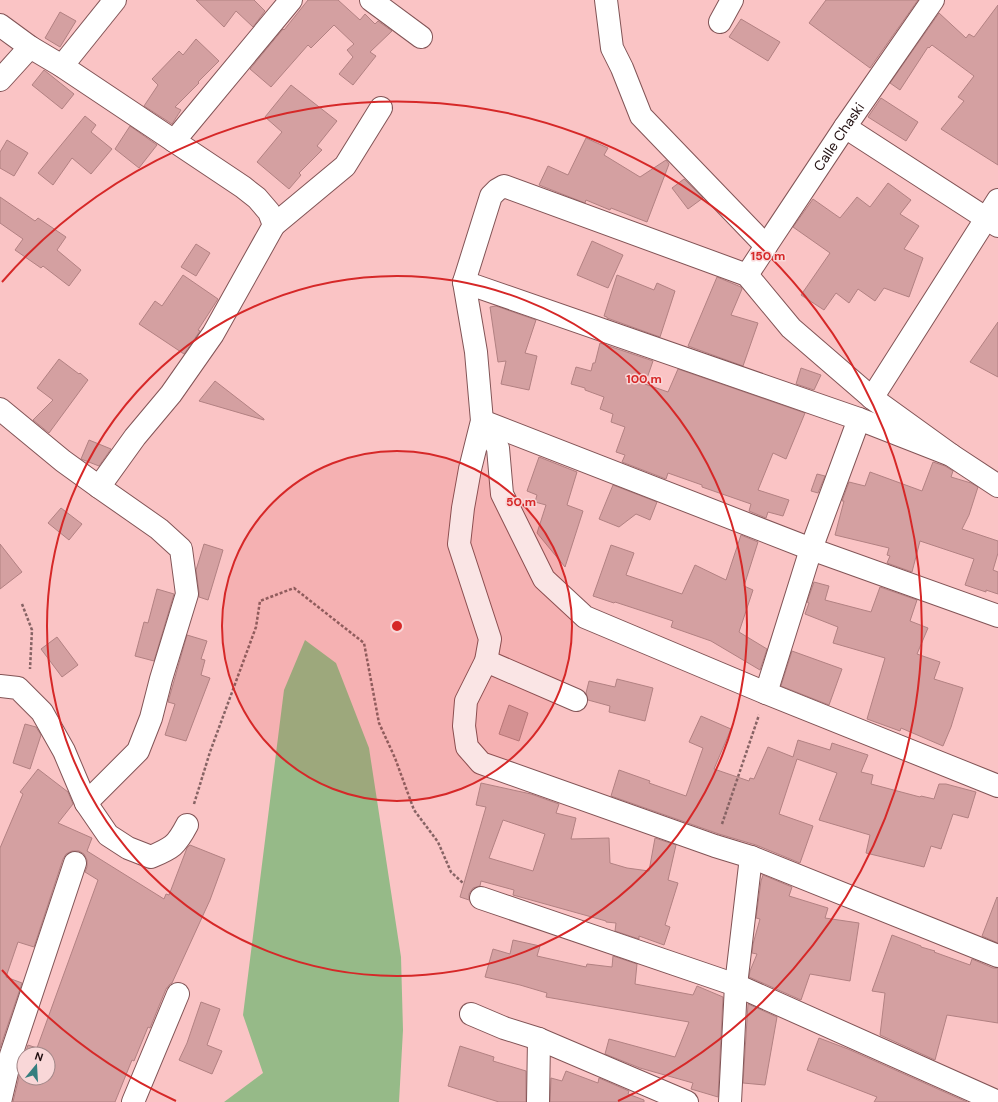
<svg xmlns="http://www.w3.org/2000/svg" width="998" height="1102" font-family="'DM Sans',sans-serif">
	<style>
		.green { fill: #96ba88 }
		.building { fill: #d4a0a1; stroke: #b28182; fill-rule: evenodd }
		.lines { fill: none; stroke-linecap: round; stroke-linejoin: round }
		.street-casing { stroke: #825456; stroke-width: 24 }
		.path { stroke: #866364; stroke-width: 2.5; stroke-dasharray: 3 2; stroke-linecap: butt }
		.street { stroke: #fff; stroke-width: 22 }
		.ring { fill: none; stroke: #d62828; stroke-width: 2 }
		.labels { text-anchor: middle; stroke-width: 3; stroke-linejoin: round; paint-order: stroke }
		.street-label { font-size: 14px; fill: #210f10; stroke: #f9d7d8 }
		.centre { fill: #d62828; stroke: #f9d7d8; stroke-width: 2 }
		.ring-label { font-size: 12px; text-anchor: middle; font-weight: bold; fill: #d62828; stroke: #f9d7d8; stroke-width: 3; stroke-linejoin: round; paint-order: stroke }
	</style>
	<rect width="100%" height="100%" fill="#fac4c5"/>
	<polygon class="green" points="305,640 336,663 369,748 401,957 403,1030 399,1102 224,1102 263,1073 243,1015 284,690"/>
	<g class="building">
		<polygon points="196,0 254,0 265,11 253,27 236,11 224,27"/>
		<polygon points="308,0 338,0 360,20 365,14 375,24 378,21 392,31 370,52 376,56 353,85 339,74 353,57 347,50 354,44 334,25 311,48 308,45 271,87 250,69 283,29 284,30"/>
		<polygon points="826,0 918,0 870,68 809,23"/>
		<polygon points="998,5 998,165 941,129 964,101 958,97 974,76 932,45 929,48 928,47 900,90 890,83 939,13 966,38 969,34 974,37"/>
		<polygon points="60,12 76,21 60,47 45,38"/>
		<polygon points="741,19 780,42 768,61 729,37"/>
		<polygon points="196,39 219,61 198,82 199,83 175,107 181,110 172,124 144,106 158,85 152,79 179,51 183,55"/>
		<polygon points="44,70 74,94 62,109 32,85"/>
		<polygon points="291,85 337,121 317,146 322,150 299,173 301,175 289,189 257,162 282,132 265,117"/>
		<polygon points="881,98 918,122 906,141 868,117"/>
		<polygon points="85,116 96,125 91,132 112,149 91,174 72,158 53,185 38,173"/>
		<polygon points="130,126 157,145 139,168 115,149"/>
		<polygon points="586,138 608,148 604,155 640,177 666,160 669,164 647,222 611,208 610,210 586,200 585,203 539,185 548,166 568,175"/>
		<polygon points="7,140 28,153 14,176 0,168 0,152"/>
		<polygon points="684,179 703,198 688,209 672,188"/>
		<polygon points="888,183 911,200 900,214 919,226 904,249 923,258 909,297 884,288 875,301 858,289 849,303 836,293 824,310 801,295 830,253 793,227 813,199 840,218 857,197 870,207"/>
		<polygon points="0,197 35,221 38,218 66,237 57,250 81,270 69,286 43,266 41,268 15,250 23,239 0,223"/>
		<polygon points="592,241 623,255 608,288 577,275"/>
		<polygon points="196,244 210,253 196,276 181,267"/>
		<polygon points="183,275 218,299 198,330 200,331 184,354 139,324 155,301 162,306"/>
		<polygon points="617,275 654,290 657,283 675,291 660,337 607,318 607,317 604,316"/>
		<polygon points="717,277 741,287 742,289 731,315 758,323 743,366 688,346"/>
		<polygon points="496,306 536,320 525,353 537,356 529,390 501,384 506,361 498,362 490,307"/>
		<polygon points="998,322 998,377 970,362"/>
		<polygon points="600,343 653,361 645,384 668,392 678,369 805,413 786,459 773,453 758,490 789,500 783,516 768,512 766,518 749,511 751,504 702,487 702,485 668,473 666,479 622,462 625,455 616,452 625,427 611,422 613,414 600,409 604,397 585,390 585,388 571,384 576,367 591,371 593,363 595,363"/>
		<polygon points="59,359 79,374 80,373 88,380 49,433 33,420 53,400 37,388"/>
		<polygon points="801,368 821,375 814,390 796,384"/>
		<polygon points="215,381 264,419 264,420 199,401"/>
		<polygon points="89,440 111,449 99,466 81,459"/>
		<polygon points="539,457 577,472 567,505 583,511 565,567 537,533 546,505 535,502 537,495 527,491"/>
		<polygon points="933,462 945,466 953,471 951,477 971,483 978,487 969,515 962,529 998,541 998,553 993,570 998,572 998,594 986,590 986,592 965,585 974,559 920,541 912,572 887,563 890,556 887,555 889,548 835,535 844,501 842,501 849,482 865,486 870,472 922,491"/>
		<polygon points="817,474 825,476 818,493 811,491"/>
		<polygon points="613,485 657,502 650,520 636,514 619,527 599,519"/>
		<polygon points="61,508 82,524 69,540 48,523"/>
		<polygon points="741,535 758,542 744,586 753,590 739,632 767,649 760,670 711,641 671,627 673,621 615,602 614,603 593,596 611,545 634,553 626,575 682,594 695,565 726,580"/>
		<polygon points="0,544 22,572 0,589"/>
		<polygon points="204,544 223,550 208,600 199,597 199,592 196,570"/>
		<polygon points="814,582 829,586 825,600 871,612 880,587 917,600 910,621 928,628 917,654 940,662 934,679 963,688 951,727 943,746 901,728 900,731 867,719 885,658 833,643 838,627 805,614 809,603 807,602"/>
		<polygon points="157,589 174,594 154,661 135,656 144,622 148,623"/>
		<polygon points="187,635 207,641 201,659 205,660 201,675 210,678 186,741 165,735 175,704 168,702"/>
		<polygon points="57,637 78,665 62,677 41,649"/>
		<polygon points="792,651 842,669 829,705 781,686"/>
		<polygon points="617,679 653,688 645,721 609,712 610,706 588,700 586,693 589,681 615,687"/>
		<polygon points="509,705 528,713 519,741 499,734"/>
		<polygon points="701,716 731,729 714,769 749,781 750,778 754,779 768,747 793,757 798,740 830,750 832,743 868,755 861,772 873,775 871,784 920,797 921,796 934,799 939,784 946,784 976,792 968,818 953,814 941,849 931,846 924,867 866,853 870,835 819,820 837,773 797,759 779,814 813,826 800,863 756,845 719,834 611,796 619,770 650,781 649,783 686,796 703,748 689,742"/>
		<polygon points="25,724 36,727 41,735 30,769 13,763"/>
		<polygon points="38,769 68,792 73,804 58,823 92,838 87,851 164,899 166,894 169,895 187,848 190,845 225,859 210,900 172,983 170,984 166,989 150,1028 148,1027 134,1061 132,1060 115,1102 13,1102 24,1056 24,1078 48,1078 48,1054 25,1054 28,1045 37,1048 98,880 85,872 87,867 87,860 84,854 79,851 72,851 66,854 63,859 34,947 18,942 6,977 22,983 0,1048 0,848 23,794 20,792"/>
		<path d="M481,783L531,794L559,804L556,813L576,818L571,839L609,838L610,863L627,868L649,871L655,838L676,845L668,880L678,883L665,925L670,927L664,945L639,936V939L615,931L616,923L606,922V921L513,895L514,890L481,881L480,886L473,888L469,894V900L460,897L486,807L476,805ZM503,820L545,834L533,871L489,858Z"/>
		<polygon points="763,875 792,887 789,896 828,908 825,918 859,923 850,981 810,974 801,1000 749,977 750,971 757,954 752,953 753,944 760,919 756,918 761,881"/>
		<polygon points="997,897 998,898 998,943 982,936"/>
		<polygon points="892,935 921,946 921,947 935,951 934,952 970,965 972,959 993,968 998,968 998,1023 947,1015 935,1060 880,1035 885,993 872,991"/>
		<polygon points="513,940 540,946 537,956 586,967 587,964 612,967 613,956 637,964 635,984 693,995 697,986 723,997 718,1097 691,1089 693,1083 640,1068 605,1054 609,1039 675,1057 689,1022 546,997 547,993 520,985 485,977 493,949 510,954"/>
		<polygon points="201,1002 220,1009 207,1045 222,1051 212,1074 179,1060 187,1043"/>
		<polygon points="748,1004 777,1017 765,1085 743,1083"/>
		<polygon points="819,1038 848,1049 967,1102 874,1102 877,1097 807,1070"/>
		<polygon points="460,1046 494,1057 493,1061 526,1071 526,1102 499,1102 448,1086"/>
		<polygon points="566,1071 598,1083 599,1078 629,1091 628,1094 644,1100 644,1102 550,1102 551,1078 562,1081"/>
	</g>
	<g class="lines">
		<g class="street-casing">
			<g id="street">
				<polyline points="371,0 421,37"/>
				<polyline points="606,0 612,48 622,68 641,116 766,246"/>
				<polyline points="720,22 732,0"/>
				<polyline points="0,25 30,47 62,66 243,187 257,198 269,212 274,225 213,334 171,394 135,437 99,487"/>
				<polyline points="62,66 115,0"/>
				<polyline points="0,80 30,47"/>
				<polyline points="845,127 998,226"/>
				<polyline points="174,141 291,0"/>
				<polyline points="274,225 345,166 381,108"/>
				<path id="s1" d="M747,275L766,246L845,127L933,0"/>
				<polyline points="464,282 859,419 951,455 998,486"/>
				<polyline points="872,398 998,200"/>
				<polyline points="0,409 63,461 99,487 159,529 181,549 187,594 161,679 151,718 138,751 86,803"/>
				<polyline points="482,421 498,448 502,494 544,579 585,617 766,693 998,786"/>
				<polyline points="482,421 811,549 998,616"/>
				<polyline points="951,455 872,398 791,328 747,275 504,186 497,190 491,196 464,282 476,352 482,421 470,469 463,508 459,544 490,639 486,661 466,701 464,726 467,747 481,763 715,846 751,857 998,956"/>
				<polyline points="486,661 576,700"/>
				<path d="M0,686L18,688L42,712L64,751L86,803L108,835L128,848L151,857C172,848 176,846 187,825"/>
				<polyline points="766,693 811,549 859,419"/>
				<polyline points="481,898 736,985 998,1102"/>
				<polyline points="471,1014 504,1028 539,1039 687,1102"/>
				<polyline points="0,1102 11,1055 75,863"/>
				<polyline points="133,1102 178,994"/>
				<polyline points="538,1102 539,1039"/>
				<polyline points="730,1102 736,985 751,857"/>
			</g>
		</g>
		<g class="path">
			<polyline points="22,604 32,630 30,669"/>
			<polyline points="194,804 210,752 256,627 260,601 294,588 364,643 379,723 395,758 414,810 438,842 451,872 464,884"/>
			<polyline points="722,824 759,715"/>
		</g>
		<use href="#street" class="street"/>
	</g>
	<circle cx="397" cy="626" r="175" fill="#d62828" fill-opacity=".12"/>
	<g class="ring">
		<circle cx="397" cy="626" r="175"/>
		<circle cx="397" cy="626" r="350"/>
		<path d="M176 1101A524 524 0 0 1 2 970M2 282A524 524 0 1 1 618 1101"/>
	</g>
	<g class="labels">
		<g class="street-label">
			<text dy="5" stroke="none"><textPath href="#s1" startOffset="166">Calle Chaski</textPath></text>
		</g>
	</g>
	<circle cx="397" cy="626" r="6" class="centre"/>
	<g class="ring-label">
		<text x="768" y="260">150 m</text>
		<text x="644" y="383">100 m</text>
		<text x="521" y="506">50 m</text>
	</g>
	<g transform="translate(36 1066) rotate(18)"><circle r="19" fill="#f9d7d8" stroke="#a38788"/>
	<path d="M0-3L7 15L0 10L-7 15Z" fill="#357e7f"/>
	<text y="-6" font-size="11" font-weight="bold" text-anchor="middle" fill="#210f10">N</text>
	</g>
</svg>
